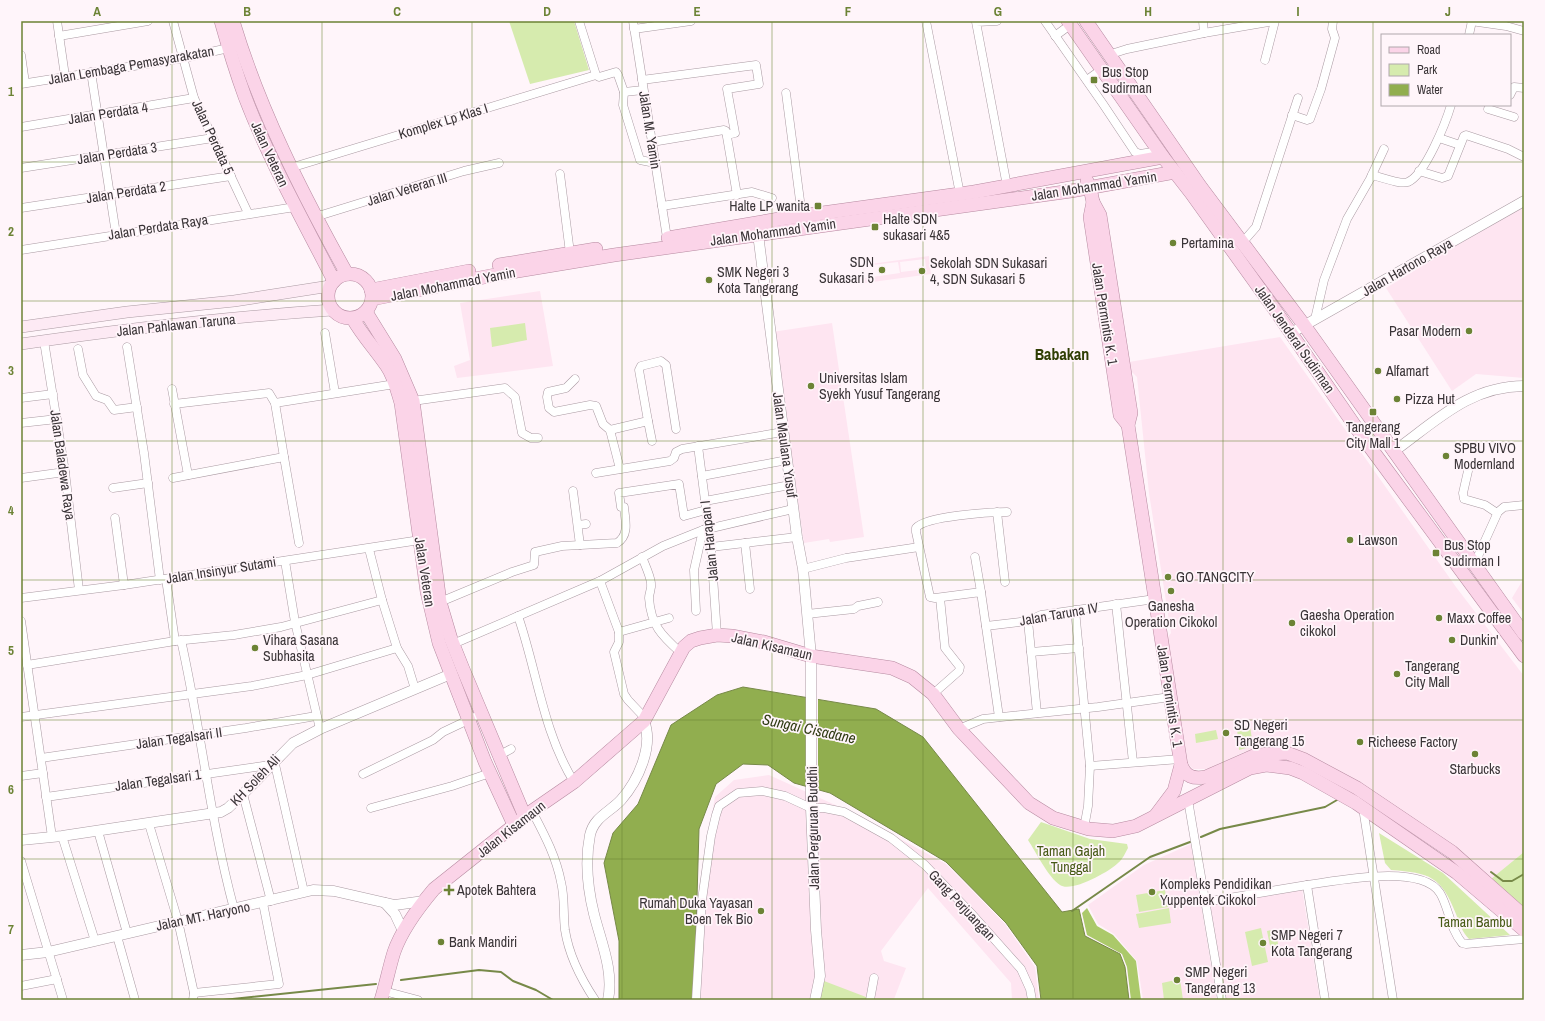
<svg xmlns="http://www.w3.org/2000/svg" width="1545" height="1021" font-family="'Archivo Narrow',sans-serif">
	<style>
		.built { fill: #fee5f1; fill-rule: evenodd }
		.green { fill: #d6ebae }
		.forest { fill: #abc96a }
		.water { fill: #91ae4f; stroke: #778948 }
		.pier { fill: #fff5fa }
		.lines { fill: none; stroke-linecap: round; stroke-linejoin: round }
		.stream { stroke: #778948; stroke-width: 2 }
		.minor-casing { stroke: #aa9aa2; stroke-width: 9 }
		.tertiary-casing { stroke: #aa9aa2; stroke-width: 11 }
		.secondary-casing { stroke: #aa9aa2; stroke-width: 12 }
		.primary-casing { stroke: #b68aa0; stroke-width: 14 }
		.minor { stroke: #fff; stroke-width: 8 }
		.tertiary { stroke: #fff; stroke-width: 10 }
		.secondary { stroke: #fdeaf4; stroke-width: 11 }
		.primary { stroke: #fbd4e8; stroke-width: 13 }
		.grid { fill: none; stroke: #6c8335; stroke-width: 1; stroke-opacity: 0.55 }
		.poi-dot { fill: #6c8335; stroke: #fff5fa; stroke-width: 1.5 }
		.labels { text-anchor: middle; stroke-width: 3.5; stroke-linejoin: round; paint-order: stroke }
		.street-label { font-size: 14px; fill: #3a3437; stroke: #fff5fa }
		.poi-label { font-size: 14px; fill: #3a3437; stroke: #fff5fa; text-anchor: start }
		.park-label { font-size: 14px; fill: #475a16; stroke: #fff5fa }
		.water-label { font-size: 15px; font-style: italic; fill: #313c15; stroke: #fff5fa }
		.quarter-label { font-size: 16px; font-weight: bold; fill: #2f3e04; stroke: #fff5fa }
		.neatline { fill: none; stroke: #6c8335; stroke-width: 1.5 }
		.grid-label { font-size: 13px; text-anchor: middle; font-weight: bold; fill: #6c8335 }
	</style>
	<rect width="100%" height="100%" fill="#fff5fa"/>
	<g class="built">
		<polygon points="1524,204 1524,378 1476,374 1452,391 1386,288"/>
		<path d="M929,256L931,274L865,283L863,265ZM925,259L926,269L901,272L900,262ZM898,262L900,273L865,278L864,266Z"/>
		<polygon points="540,291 553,366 457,378 454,366 470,360 460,303"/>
		<polygon points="832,323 864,537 830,542 829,539 804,543 772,332"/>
		<polygon points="1280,337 1456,587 1524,676 1524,852 1491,879 1333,768 1272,750 1244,752 1208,769 1193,769 1186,762 1167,638 1171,633 1149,493 1137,377 1123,363"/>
		<polygon points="1524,578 1524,614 1512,598"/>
		<polygon points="769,775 853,813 946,864 1005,924 1035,967 1039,1000 1012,1000 1011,983 928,888 881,951 884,961 906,968 894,999 896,1000 866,1000 866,998 824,982 820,1000 700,1000 707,843 715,797 734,780"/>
		<polygon points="1191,844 1217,1000 1143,1000 1137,961 1114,934 1098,924 1088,905 1144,865"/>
		<polygon points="1302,889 1320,1000 1226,1000 1210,905"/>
	</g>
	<g class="green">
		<polygon points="509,21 574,21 589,70 530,84"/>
		<polygon points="525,323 527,340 492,347 490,328"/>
		<polygon points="1250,726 1253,746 1239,750 1237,728"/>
		<polygon points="1216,730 1218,739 1196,743 1195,734"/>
		<path d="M1041,822L1090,839L1127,844L1128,848C1125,853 1123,859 1118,863C1109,872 1071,893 1060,885C1048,877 1036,852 1028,840Z"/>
		<path d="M1379,833L1443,873L1510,935L1469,939C1462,932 1460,924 1456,914C1441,876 1430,873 1391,870L1385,863Z"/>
		<polygon points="1524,852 1524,907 1491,879"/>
		<polygon points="1165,890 1168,907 1139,912 1136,895"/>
		<polygon points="1169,908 1171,923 1139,928 1136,914"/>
		<polygon points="1261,928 1268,962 1252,966 1245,932"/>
		<polygon points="1275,929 1279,949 1271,951 1267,931"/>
		<polygon points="1180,979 1183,1000 1164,1000 1162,983"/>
		<polygon points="824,981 866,997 866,1000 820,1000"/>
	</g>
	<polygon class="forest" points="1087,908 1097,926 1113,935 1136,961 1141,1000 1131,1000 1127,967 1122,954 1087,935 1082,913"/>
	<polygon class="water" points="743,687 876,709 923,737 1062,912 1079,909 1085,936 1120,954 1125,967 1129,1000 1041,1000 1037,966 1006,923 946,862 830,793 794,783 768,765 743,764 716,784 699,829 694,1000 619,1000 619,941 604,863 613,833 638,804 671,725 717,695"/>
	<polygon class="pier" points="806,696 818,697 818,792 807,789"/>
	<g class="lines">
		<g class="stream">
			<polyline points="1201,837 1220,829 1325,807 1337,800"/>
			<polyline points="1491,872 1503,881 1512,881 1524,874"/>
			<polyline points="1072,911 1150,857 1190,842"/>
			<polyline points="401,980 479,970 501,972 513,981 536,990 553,1000"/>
			<polyline points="223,1000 376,984"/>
		</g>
		<g class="minor-casing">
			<g id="minor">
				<polyline points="57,21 65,76"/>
				<polyline points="173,21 194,98 248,213"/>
				<polyline points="579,21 596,75 599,77 616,72 618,75 624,92 643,90"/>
				<polyline points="633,21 667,238"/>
				<polyline points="926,21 960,194"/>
				<polyline points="997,21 976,22 1007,186"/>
				<polyline points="1045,21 1103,104 1135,152 1140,154 1159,151"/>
				<polyline points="1203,21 1204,33"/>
				<polyline points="1471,21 1506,26 1524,31"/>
				<polyline points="634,29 691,21"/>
				<polyline points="1469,35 1472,21"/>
				<polyline points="59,36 148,21"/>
				<polyline points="1055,36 1070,25"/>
				<polyline points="21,55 25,83"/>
				<polyline points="1108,55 1127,49 1204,33 1274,21"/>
				<polyline points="1265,60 1275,21"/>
				<polyline points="91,72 116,234"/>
				<polyline points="642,80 756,65 759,84 727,89 735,133 727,135"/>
				<polyline points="1087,80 1101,70"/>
				<polyline points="21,84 184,58 233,47"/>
				<polyline points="624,92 623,105 640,160 655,163"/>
				<polyline points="786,93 802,216"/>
				<polyline points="1510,95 1514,87 1524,88"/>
				<polyline points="1488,109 1514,117"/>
				<polyline points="1292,115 1307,120 1310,119 1321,89 1335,38 1332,29 1333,21"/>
				<polyline points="21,127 194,98"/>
				<polyline points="1439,138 1460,145"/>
				<polyline points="652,142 724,130 726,131 737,195"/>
				<polyline points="21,168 213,138"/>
				<polyline points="290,168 596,75"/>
				<polyline points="1419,171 1442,178 1448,176 1464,136 1466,135 1508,149 1524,157"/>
				<polyline points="560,174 570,253"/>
				<path d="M1372,175C1380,177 1402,185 1408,182C1425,175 1446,122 1451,105"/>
				<polyline points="662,206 752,192 772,198"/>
				<polyline points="21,208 231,176"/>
				<polyline points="315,217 464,171 499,163"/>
				<polyline points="1242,243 1256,227 1298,98"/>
				<polyline points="21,250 295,207"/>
				<polyline points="1315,319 1324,280 1347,219 1370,179 1384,149"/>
				<polyline points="325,333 335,393"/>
				<polyline points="44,341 65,472 79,590"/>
				<polyline points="127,347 144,453 160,580"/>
				<polyline points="78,349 83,375 96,396 107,400 114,410 137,407"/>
				<polyline points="575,379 566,388 548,392 547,397 549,408 554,412 590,405 596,406 603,424 610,430 620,469"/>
				<polyline points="172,389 188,475"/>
				<polyline points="21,398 53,394"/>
				<polyline points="413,401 505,388 515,397 522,433 531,438 538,438"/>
				<polyline points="275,403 395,384"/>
				<polyline points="174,404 269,393 275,403 284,457"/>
				<polyline points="648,421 652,441"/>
				<polyline points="21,423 57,419"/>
				<polyline points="610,430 648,421 639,370 641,366 661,361 666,365 676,429"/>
				<polyline points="698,446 711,547 717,635"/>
				<polyline points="1468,471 1463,493 1464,499 1485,505 1497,513"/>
				<polyline points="596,473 670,461 674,458 676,452 682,449 783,432"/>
				<polyline points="702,476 787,460"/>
				<polyline points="21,478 65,472"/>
				<polyline points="173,478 284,457 299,543"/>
				<polyline points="113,488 148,483"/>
				<polyline points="573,491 580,545"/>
				<polyline points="705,501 790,485"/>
				<polyline points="997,512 1005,582"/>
				<polyline points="115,518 124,585"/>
				<polyline points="578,525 586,524"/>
				<polyline points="745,543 750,589"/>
				<polyline points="711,547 797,537"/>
				<polyline points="369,549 382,600 397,648 408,666 415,689"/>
				<path d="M642,557C645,565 650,575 651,583C652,589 649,593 649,598C651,625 661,635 680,652"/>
				<polyline points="975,557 981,592"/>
				<polyline points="285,561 295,622 320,729"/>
				<polyline points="1474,565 1498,512 1504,507 1524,505"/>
				<polyline points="803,569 846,558 919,547"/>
				<polyline points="166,579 175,641"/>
				<polyline points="600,581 619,632 619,642 614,652 624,694 628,700 645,718"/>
				<polyline points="21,598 124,585 420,540"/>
				<path d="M440,602L512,572L534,565L535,552L562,546L617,543C630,535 625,519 624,507H621L619,493L679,484L684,516L706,510"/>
				<polyline points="1116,604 1133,762"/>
				<polyline points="1075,610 1090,766 1088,806 1084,828"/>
				<polyline points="696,611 694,570 703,530"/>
				<polyline points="807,614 854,609 858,606 878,602"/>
				<path d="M518,616C537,671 543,732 574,782"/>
				<polyline points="21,621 52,837"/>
				<polyline points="1028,621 1037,713"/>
				<polyline points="986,626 1028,621 1041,615 1155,599"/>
				<polyline points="619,632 669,618"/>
				<path d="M181,640C201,729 210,820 234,909"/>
				<polyline points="453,644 600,581 663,546 703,530 793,509"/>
				<polyline points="1031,652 1079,648"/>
				<polyline points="27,665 175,641 234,635 281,627 382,600"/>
				<polyline points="933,694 959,671 960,667 945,648 940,598"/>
				<polyline points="21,717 252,686 307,675 397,648"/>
				<path d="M999,717L981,592L935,598L930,597L916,532V528C925,516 991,512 1007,512"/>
				<polyline points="959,729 983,719 1098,707 1170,697"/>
				<polyline points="498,756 511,749"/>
				<polyline points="41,758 246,728 316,716"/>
				<polyline points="274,760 304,892"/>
				<polyline points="1090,766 1180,759"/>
				<polyline points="363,774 433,740 443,732 481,714"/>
				<polyline points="21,776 43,773"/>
				<polyline points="243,794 271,901"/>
				<polyline points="46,797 270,765"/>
				<polyline points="1188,800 1222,1000"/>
				<polyline points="371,808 452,786 490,773"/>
				<polyline points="1363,808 1393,1000"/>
				<path d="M532,811C544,834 556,856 561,882C565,898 563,914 565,930C569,956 581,979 595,1000"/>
				<polyline points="149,824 178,921 194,993 193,1000"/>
				<polyline points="98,831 127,933"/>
				<polyline points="62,836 95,941"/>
				<polyline points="21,861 63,1000"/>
				<path d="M1307,885C1337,881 1421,863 1440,893C1449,908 1450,929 1462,943L1466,944L1524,939"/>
				<polyline points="1205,902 1307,885 1325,1000"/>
				<polyline points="117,936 135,1000"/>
				<polyline points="21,986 57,979"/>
				<polyline points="384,991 418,1000"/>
				<polyline points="194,993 279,984 263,903"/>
				<polyline points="696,1000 702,900 711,836 716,815 719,806 738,793 762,791 785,796 811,808 824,808 844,812 891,838 925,865 970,912 1021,969 1030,989 1032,1000"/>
				<polyline points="870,1000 874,978"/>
			</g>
		</g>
		<g class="tertiary-casing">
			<g id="tertiary">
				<polyline points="758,234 797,537 803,569 811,656 811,808 816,930 820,976 815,1000"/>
				<polyline points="1291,333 1524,201"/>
				<path d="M1393,452C1435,422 1469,386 1524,386"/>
				<polyline points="21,840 62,836 221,812 228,808 243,794 293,743 320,729 451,674"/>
				<polyline points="385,903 395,914 403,931"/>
				<polyline points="21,955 48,952 313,890 334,891 395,905 424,901"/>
				<path d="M608,1000C614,971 601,942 594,914C588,890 585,860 590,835C594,817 610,812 621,800C638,781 654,746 644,721"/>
			</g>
		</g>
		<g class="secondary-casing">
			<g id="secondary">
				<polyline points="21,327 127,312 234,301 330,286"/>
				<path d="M21,344C124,329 228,317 332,310"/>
			</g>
		</g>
		<g class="primary-casing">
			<g id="primary">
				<path d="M221,21C228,46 236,72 245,97C269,160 303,220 334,281"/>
				<path d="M233,21C260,111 302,193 347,274"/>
				<polyline points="1068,21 1163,157 1191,193 1275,310 1364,439 1524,656"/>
				<polyline points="1086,21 1200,186 1304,325 1524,634"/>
				<polyline points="1087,181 1090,188 1093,202 1100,215 1131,413 1128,425 1181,765 1174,791 1156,815"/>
				<polyline points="1093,202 1090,217 1120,415 1128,425"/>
				<polyline points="668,238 779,219 974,192 1163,157"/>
				<polyline points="499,265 596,249"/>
				<circle cx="350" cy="296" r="22"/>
				<polyline points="371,290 469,271"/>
				<polyline points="372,299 500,274 614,255 1071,191 1175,172"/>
				<polyline points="366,312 395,359 413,401 440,602 451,639 463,669 525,817"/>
				<path d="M353,319C362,335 375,349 386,365C394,376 397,390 401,403L427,592L439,643L485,762L514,825"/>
				<path d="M1181,765C1186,777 1193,779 1206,777L1256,755L1287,753L1303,759L1357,788L1452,852L1524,916"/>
				<path d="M381,1000C386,984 389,968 394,952C402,929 418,908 434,889L532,811L574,782L644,721L684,647L691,641L700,638L717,635L732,636L764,642L811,656L892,668L912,677L933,694L959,729L1029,803L1053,818L1089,829L1113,831L1136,826L1250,768L1266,765L1290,768L1303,773L1356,803L1457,873L1524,930"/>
			</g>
		</g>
		<use href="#minor" class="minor"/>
		<use href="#tertiary" class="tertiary"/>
		<use href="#secondary" class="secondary"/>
		<use href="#primary" class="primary"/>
	</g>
	<path class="grid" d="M172,21V1000M322,21V1000M472,21V1000M622,21V1000M772,21V1000M923,21V1000M1073,21V1000M1223,21V1000M1373,21V1000M21,162H1524M21,301H1524M21,441H1524M21,580H1524M21,720H1524M21,859H1524"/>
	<g class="poi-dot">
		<rect x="1090" y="76" width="8" height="8" rx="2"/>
		<rect x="814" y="202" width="8" height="8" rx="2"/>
		<rect x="871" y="223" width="8" height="8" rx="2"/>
		<circle cx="1173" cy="243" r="4"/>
		<circle cx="882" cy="270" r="4"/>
		<circle cx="922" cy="271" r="4"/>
		<circle cx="709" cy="280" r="4"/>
		<circle cx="1469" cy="331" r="4"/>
		<circle cx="1378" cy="371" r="4"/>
		<circle cx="811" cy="386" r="4"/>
		<circle cx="1397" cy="399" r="4"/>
		<rect x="1369" y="408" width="8" height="8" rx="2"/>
		<circle cx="1446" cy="456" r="4"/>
		<circle cx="1350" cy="540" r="4"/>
		<rect x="1432" y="549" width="8" height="8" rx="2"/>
		<circle cx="1168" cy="577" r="4"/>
		<circle cx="1171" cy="591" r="4"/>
		<circle cx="1439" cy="618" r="4"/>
		<circle cx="1292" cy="623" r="4"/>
		<circle cx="1452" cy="640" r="4"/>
		<circle cx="255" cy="648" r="4"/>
		<circle cx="1397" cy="674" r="4"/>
		<circle cx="1226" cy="733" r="4"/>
		<circle cx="1360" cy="742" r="4"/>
		<circle cx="1475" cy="754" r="4"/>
		<path d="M447 884h4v4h4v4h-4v4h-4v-4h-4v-4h4z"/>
		<circle cx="1152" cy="892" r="4"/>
		<circle cx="761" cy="911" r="4"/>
		<circle cx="441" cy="942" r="4"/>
		<circle cx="1263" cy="943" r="4"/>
		<circle cx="1177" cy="980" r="4"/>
	</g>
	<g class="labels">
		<g class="street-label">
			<text transform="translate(131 65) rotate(-10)" y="5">Jalan Lembaga Pemasyarakatan</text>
			<text transform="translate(108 113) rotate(-9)" y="5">Jalan Perdata 4</text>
			<text transform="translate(443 121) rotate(-17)" y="5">Komplex Lp Klas I</text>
			<text transform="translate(650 130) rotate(81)" y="5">Jalan M. Yamin</text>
			<text transform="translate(213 137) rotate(65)" y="5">Jalan Perdata 5</text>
			<text transform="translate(117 153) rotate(-9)" y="5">Jalan Perdata 3</text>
			<text transform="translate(270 154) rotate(65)" y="5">Jalan Veteran</text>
			<text transform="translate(1094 186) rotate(-9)" y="5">Jalan Mohammad Yamin</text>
			<text transform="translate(407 189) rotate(-17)" y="5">Jalan Veteran III</text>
			<text transform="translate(126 192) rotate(-9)" y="5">Jalan Perdata 2</text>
			<text transform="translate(158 227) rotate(-9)" y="5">Jalan Perdata Raya</text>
			<text transform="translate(773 232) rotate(-8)" y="5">Jalan Mohammad Yamin</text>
			<text transform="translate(1407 267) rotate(-30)" y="5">Jalan Hartono Raya</text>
			<text transform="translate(453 284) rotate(-11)" y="5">Jalan Mohammad Yamin</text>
			<text transform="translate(1105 314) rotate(81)" y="5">Jalan Permintis K. 1</text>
			<text transform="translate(176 325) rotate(-6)" y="5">Jalan Pahlawan Taruna</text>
			<text transform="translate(1295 339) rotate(55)" y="5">Jalan Jenderal Sudirman</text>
			<text transform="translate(785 445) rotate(82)" y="5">Jalan Maulana Yusuf</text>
			<text transform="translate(63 465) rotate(82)" y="5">Jalan Baladewa Raya</text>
			<text transform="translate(709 541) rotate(-96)" y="5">Jalan Harapan I</text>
			<text transform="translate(221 570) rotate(-9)" y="5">Jalan Insinyur Sutami</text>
			<text transform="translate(425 572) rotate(81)" y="5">Jalan Veteran</text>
			<text transform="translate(1059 614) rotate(-10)" y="5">Jalan Taruna IV</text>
			<text transform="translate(772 646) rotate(13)" y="5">Jalan Kisamaun</text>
			<text transform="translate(1170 696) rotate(81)" y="5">Jalan Permintis K. 1</text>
			<text transform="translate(179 738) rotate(-8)" y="5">Jalan Tegalsari II</text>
			<text transform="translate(158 780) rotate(-8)" y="5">Jalan Tegalsari 1</text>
			<text transform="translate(255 780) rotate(-46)" y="5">KH Soleh Ali</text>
			<text transform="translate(813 828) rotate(-91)" y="5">Jalan Perguruan Buddhi</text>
			<text transform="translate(511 829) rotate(-38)" y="5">Jalan Kisamaun</text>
			<text transform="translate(962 905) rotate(47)" y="5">Gang Perjuangan</text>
			<text transform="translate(203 916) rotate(-12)" y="5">Jalan MT. Haryono</text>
		</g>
		<g class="poi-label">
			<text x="1102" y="77">Bus Stop<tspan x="1102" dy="16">Sudirman</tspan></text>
			<text x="810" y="211" text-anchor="end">Halte LP wanita</text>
			<text x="883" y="224">Halte SDN<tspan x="883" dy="16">sukasari 4&amp;5</tspan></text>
			<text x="1181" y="248">Pertamina</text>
			<text x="874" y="267" text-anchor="end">SDN<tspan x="874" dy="16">Sukasari 5</tspan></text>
			<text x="930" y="268">Sekolah SDN Sukasari<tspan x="930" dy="16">4, SDN Sukasari 5</tspan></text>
			<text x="717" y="277">SMK Negeri 3<tspan x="717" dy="16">Kota Tangerang</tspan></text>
			<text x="1461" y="336" text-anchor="end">Pasar Modern</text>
			<text x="1386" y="376">Alfamart</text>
			<text x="819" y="383">Universitas Islam<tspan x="819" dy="16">Syekh Yusuf Tangerang</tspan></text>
			<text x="1405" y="404">Pizza Hut</text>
			<text x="1373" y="432" text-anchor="middle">Tangerang<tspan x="1373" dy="16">City Mall 1</tspan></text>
			<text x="1454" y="453">SPBU VIVO<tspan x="1454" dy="16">Modernland</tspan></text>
			<text x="1358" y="545">Lawson</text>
			<text x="1444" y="550">Bus Stop<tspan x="1444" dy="16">Sudirman I</tspan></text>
			<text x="1176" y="582">GO TANGCITY</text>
			<text x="1171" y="611" text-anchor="middle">Ganesha<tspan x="1171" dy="16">Operation Cikokol</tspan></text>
			<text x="1300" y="620">Gaesha Operation<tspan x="1300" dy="16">cikokol</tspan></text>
			<text x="1447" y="623">Maxx Coffee</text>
			<text x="263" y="645">Vihara Sasana<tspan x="263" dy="16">Subhasita</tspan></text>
			<text x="1460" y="645">Dunkin'</text>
			<text x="1405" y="671">Tangerang<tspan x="1405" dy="16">City Mall</tspan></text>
			<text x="1234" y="730">SD Negeri<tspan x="1234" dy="16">Tangerang 15</tspan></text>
			<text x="1368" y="747">Richeese Factory</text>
			<text x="1475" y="774" text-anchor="middle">Starbucks</text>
			<text x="1160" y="889">Kompleks Pendidikan<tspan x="1160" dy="16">Yuppentek Cikokol</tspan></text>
			<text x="457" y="895">Apotek Bahtera</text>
			<text x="753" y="908" text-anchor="end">Rumah Duka Yayasan<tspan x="753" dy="16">Boen Tek Bio</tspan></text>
			<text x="1271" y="940">SMP Negeri 7<tspan x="1271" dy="16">Kota Tangerang</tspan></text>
			<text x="449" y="947">Bank Mandiri</text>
			<text x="1185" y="977">SMP Negeri<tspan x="1185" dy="16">Tangerang 13</tspan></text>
		</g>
		<g class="park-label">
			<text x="1071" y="856">Taman Gajah<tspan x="1071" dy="16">Tunggal</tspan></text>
			<text x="1475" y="927">Taman Bambu</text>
		</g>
		<g class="water-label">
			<text transform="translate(809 729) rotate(12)" y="5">Sungai Cisadane</text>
		</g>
		<g class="quarter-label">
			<text x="1062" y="360">Babakan</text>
		</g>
	</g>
	<rect width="1545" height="1021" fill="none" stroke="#fff5fa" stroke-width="44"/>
	<rect x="1381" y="34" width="130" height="72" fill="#fff5fa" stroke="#b0a8ac"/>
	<rect x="1389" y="47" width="20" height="6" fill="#fbd4e8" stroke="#b0a8ac"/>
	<text x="1417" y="54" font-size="12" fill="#3a3437">Road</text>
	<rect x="1389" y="64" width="20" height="12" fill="#d6ebae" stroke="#b0a8ac"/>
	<text x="1417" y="74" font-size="12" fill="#3a3437">Park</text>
	<rect x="1389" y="84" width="20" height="12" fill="#91ae4f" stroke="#b0a8ac"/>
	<text x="1417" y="94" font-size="12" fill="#3a3437">Water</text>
	<rect x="22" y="22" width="1501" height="977" class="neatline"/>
	<g class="grid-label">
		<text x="97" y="16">A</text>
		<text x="247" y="16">B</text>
		<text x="397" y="16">C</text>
		<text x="547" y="16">D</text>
		<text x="697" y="16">E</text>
		<text x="848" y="16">F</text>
		<text x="998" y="16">G</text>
		<text x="1148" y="16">H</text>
		<text x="1298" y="16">I</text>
		<text x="1448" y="16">J</text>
		<text x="11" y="96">1</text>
		<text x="11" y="236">2</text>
		<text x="11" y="375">3</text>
		<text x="11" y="515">4</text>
		<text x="11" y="655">5</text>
		<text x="11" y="794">6</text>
		<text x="11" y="934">7</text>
	</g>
</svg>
